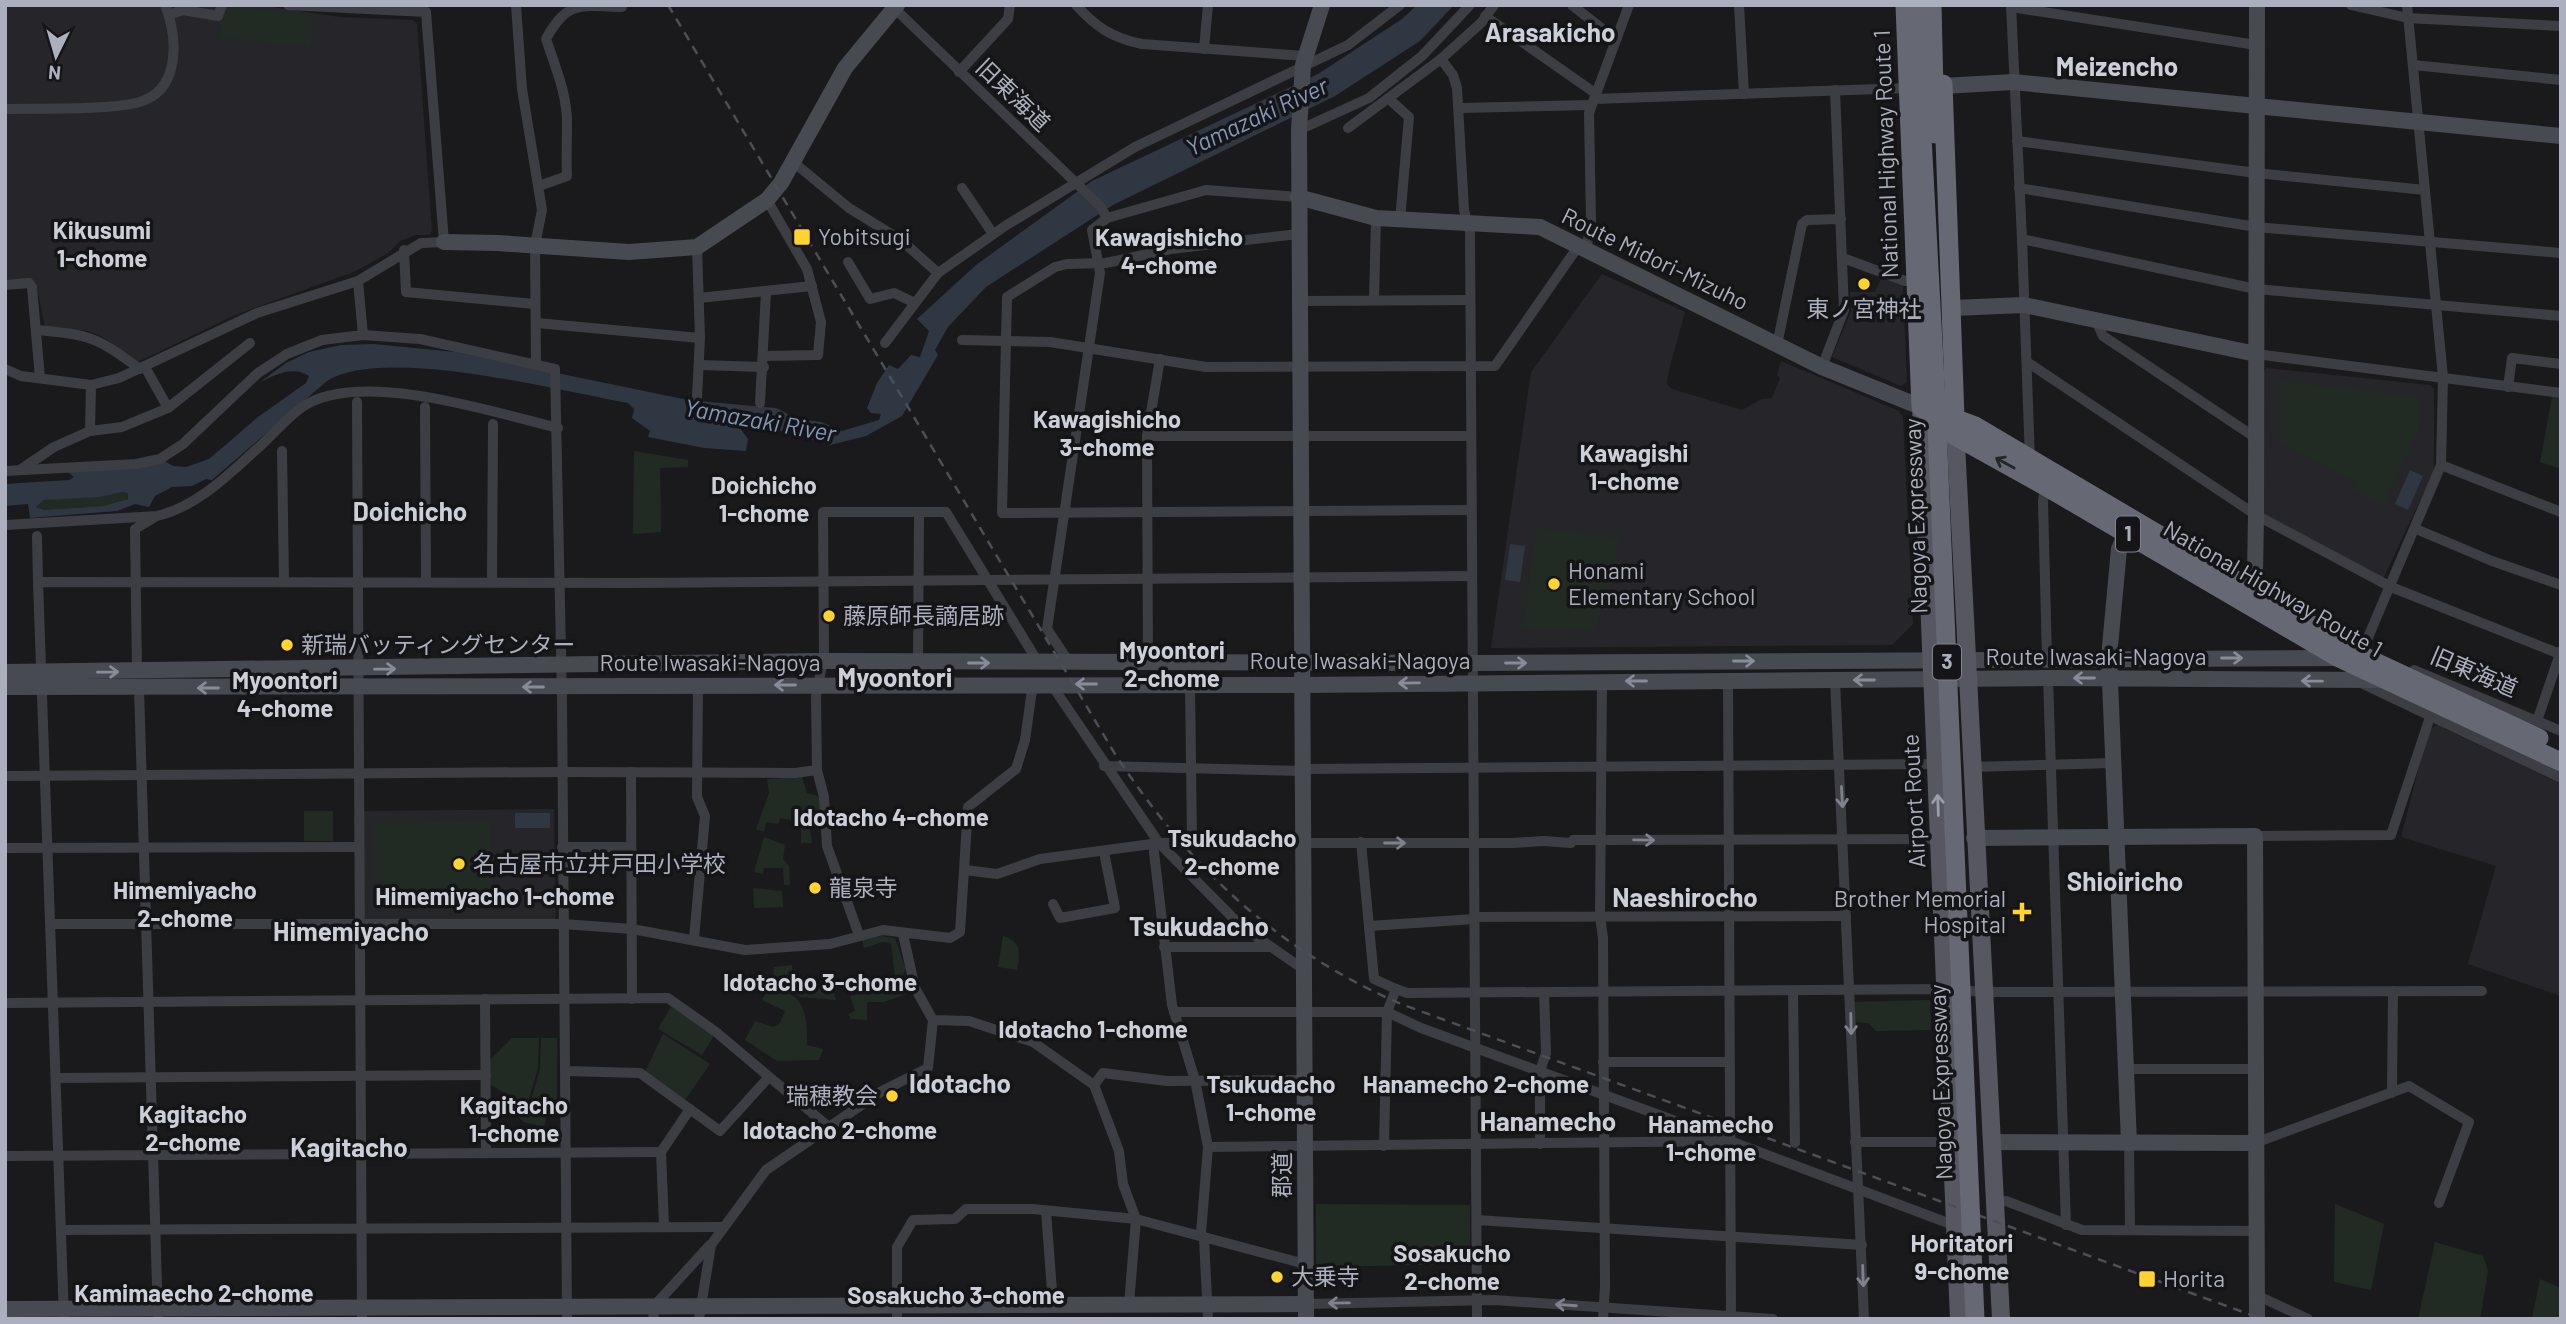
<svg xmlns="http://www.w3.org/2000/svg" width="2566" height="1324" font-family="Barlow,'Noto Sans JP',sans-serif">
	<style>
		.built { fill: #26262a }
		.green { fill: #212b24 }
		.water { fill: #2e3742; fill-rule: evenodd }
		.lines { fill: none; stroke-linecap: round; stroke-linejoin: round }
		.street { stroke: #3d3d44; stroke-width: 10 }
		.secondary { stroke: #484a52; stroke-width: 16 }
		.primary { stroke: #565761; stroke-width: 18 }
		.highway { stroke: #666873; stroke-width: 19 }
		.rail { stroke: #4d4f57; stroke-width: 2.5; stroke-dasharray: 9 7; stroke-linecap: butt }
		.highway-bridge { stroke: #666873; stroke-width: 19 }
		.oneway { stroke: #25262a }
		.oneway2 { stroke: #898c98 }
		.oneway3 { stroke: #80818d }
		.oneway4 { stroke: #9b9dab }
		.poi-dot { fill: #ffd330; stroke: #151518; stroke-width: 2.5 }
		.labels { text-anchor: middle; stroke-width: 7; stroke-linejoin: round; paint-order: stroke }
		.shield { fill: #151518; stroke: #7f818c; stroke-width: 2 }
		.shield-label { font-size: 21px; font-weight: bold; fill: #acafbd }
		.street-label { font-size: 23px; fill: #acafbd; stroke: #151518 }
		.poi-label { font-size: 23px; fill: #acafbd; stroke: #151518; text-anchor: start }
		.water-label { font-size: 24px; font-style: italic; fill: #8198b9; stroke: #151518 }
		.neighbourhood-label { font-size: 24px; font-weight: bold; fill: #cdcfd8; stroke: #151518 }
		.quarter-label { font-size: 26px; font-weight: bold; fill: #cdcfd8; stroke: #151518 }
	</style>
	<rect width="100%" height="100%" fill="#1a1a1d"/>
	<g class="built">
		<polygon points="5,5 258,5 340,17 413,20 417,24 432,231 429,235 416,235 400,241 388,253 356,271 235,315 138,362 101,336 88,331 45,327 36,283 31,279 5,282"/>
		<polygon points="1602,274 1685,312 1669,370 1667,384 1672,389 1742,410 1762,399 1772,398 1780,378 1777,375 1781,361 1899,411 1903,417 1913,624 1892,645 1491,648 1531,372"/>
		<polygon points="1882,277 1903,285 1907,382 1901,386 1832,357 1851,311 1850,292 1875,292"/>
		<polygon points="2266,368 2430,385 2434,389 2434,471 2383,579 2265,517 2263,511 2262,376"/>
		<polygon points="2437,725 2561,784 2561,996 2468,964 2496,866 2401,837 2428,731"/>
		<polygon points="554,809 556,920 367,921 364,917 364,811"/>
	</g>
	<g class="green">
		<polygon points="232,6 314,15 310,47 218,37 227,9"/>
		<polygon points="2281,381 2422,398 2421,424 2384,506 2352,489 2356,483 2281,443"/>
		<polygon points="2552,397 2561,398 2561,469 2540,462"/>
		<polygon points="634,451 688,460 688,467 660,468 661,532 633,534"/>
		<polygon points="122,492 129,493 127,499 103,506 44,510 36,507 44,500"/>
		<polygon points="1536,528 1620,538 1595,631 1523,628"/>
		<polygon points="802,777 807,793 821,797 821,822 810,826 812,843 801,843 801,822 780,818 778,824 766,822 764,832 756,829 769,793 767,779"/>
		<rect x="304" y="811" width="29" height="30"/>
		<polygon points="490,821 492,888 384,889 382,880 373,877 373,823"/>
		<polygon points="764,837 785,845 783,859 789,866 790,885 784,885 783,868 764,868 763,874 754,872"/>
		<polygon points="753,888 782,891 783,907 754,908"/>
		<polygon points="881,936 895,938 906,969 896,986 891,943 882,942 864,948 862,939"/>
		<path d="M1003,936C1022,942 1020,953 1017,970L998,967Z"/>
		<polygon points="792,965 792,979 819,981 823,993 833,991 836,1000 800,997 783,985 773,984 774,967"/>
		<polygon points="906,985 909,993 884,1002 867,1002 867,1020 851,1019 848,1014 855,1011 850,996 873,990 874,994"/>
		<path d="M769,988C806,992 807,1014 807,1045L823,1049L819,1060L777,1061L745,1040L755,1021L773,1027L780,1023L785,1011L762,1000Z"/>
		<polygon points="1930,1000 1931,1030 1876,1031 1868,1023 1854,1022 1853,1002"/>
		<polygon points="673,1003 714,1036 702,1055 658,1029"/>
		<polygon points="663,1034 710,1064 685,1100 645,1072"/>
		<polygon points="512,1038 539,1038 538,1068 528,1102 549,1107 544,1127 524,1122 506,1106 506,1094 490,1084 490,1060"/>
		<polygon points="541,1038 557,1038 557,1106 531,1100 540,1069"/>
		<polygon points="1316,1204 1470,1205 1470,1264 1316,1267"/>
		<polygon points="2335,1204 2384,1224 2371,1290 2334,1282"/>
		<polygon points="2435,1242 2483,1256 2488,1271 2480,1319 2418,1319"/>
		<polygon points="2540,1279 2561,1288 2561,1319 2532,1319"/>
	</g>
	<g class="water">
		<path d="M1417,5H1454L1420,41L1335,96L1113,205L986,287L948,327L935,350L938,355L902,416L866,436L830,445L773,429L743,425L740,428L748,439L746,451L704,448L648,437L650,431L632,418L634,409L628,403C560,391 384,345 327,381L212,480L206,479L192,486L172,487L155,496L149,507L135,504L117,511L30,518L28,504L5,506V484L69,480L74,477L68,472L163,460L173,466L186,467L209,459L258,417L306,383L309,376C294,365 273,375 259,383L286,363L309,352L341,345L374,344L455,352L688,400L776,408L798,419L821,422L842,431L879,420L881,414L871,413L867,408L877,383L889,365L898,369L911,355L920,357L929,331L917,319L976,265L1092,181L1318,74L1402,19ZM122,492L128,493V499L103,506L44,510L36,507L44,500L99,497Z"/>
		<polygon points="2410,470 2423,476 2408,510 2395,504"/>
		<polygon points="1510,544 1525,546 1520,582 1505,580"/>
		<rect x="515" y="813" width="35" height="15"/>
	</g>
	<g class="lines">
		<g class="street">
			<polyline points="516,5 522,89 542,210 535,245 536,365"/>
			<polyline points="891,5 1100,206 1107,218"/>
			<path d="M1076,5C1096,27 1112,38 1142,44L1305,56"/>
			<polyline points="1572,5 1615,39"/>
			<polyline points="1739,5 1744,94"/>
			<polyline points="2011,5 2022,239 2256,289 2561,316"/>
			<polyline points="2351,5 2408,18 2561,26"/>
			<polyline points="2011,7 2256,45"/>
			<polyline points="169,15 183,10 218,16 222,5"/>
			<polyline points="1485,16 1595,93"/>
			<polyline points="1204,49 1208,5"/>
			<polyline points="1441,59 1453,75 1457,88 1464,210 1470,232 1477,1319"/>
			<polyline points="2413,65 2561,80"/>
			<polyline points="959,72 1008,19 1010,5"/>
			<polyline points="1389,99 1409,117 1400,220"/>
			<polyline points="1594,99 1909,88"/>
			<polyline points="1460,108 1591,105"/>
			<path d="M5,109C36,108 120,111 145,100C181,85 177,35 165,5"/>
			<polyline points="1348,128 1441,59 1482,22 1494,5"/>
			<polyline points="1299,130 1369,98 1422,56 1470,5"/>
			<polyline points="2017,141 2256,173 2425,190"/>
			<polyline points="792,161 849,208 901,240 938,273"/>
			<path d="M539,186L567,176C566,158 567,143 567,126C568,96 555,66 546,39C567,0 580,6 622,7"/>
			<polyline points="962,188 993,234"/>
			<polyline points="2019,188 2256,227 2561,253"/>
			<polyline points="1298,234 1171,249 1106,263 1067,264 1055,267 1007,297 1002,513 1471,510"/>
			<polyline points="2022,239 2030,460"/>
			<polyline points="404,250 406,292 534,304"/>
			<polyline points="1586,252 1591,221 1589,113 1629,5"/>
			<polyline points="1843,258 1905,281 1916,281"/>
			<polyline points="848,262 870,299 894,293 915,303"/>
			<polyline points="358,281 363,335"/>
			<polyline points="5,285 29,283 32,287 40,378"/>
			<polyline points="699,298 812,286"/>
			<polyline points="1374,300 1376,218"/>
			<polyline points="1299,301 1470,300"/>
			<polyline points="2096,321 2103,336 2256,438"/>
			<polyline points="537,323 700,338"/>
			<path d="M37,330C92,335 96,337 140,369"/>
			<polyline points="962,340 1050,342 1206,367 1495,366 1577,248"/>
			<polyline points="885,343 938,273 1005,226 1135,147 1348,45 1400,5"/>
			<polyline points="1777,345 1802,224 1807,220 1841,219"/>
			<polyline points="2256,354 2561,393"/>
			<polyline points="764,356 818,355 821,322 807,269 767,200"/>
			<polyline points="2027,362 2256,515 2391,587 2560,654"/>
			<polyline points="699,365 764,367"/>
			<polyline points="145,367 168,408"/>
			<polyline points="1822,367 1844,310 1835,90"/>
			<polyline points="5,369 21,376 91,385 119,378 257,313 358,281 421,243 444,242 426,12 288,5"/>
			<polyline points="2508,387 2512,358 2561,364"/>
			<polyline points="697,397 700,338 697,247"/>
			<polyline points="357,402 362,1319"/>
			<polyline points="760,403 766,292"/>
			<polyline points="425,407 426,581"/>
			<polyline points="90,431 91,385"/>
			<polyline points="1147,436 1471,436"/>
			<polyline points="282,451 284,582"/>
			<polyline points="2441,465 2561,512"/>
			<polyline points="20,470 54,447 90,431 122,427 168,408 250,343"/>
			<polyline points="5,471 136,464 160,459 183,444 258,373 287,354 322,340 363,335 420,339 555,369 562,698 567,1319"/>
			<polyline points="2045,486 2043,502 2047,658"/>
			<path d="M5,525L157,516C198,506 228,475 258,448C274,434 292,411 311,402C372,373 493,412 558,428"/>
			<polyline points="2416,529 2492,561 2561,585"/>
			<polyline points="37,536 38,582"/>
			<polyline points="492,581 493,424"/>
			<polyline points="2361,654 2441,465 2443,377 2407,5"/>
			<polyline points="1148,661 1147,436 1160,359"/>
			<polyline points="1069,662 1047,629 1100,273 1092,230 1107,218 1206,190 1298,197"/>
			<polyline points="918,663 919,512"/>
			<polyline points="2414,670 2561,731"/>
			<polyline points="137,672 135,529 155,517"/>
			<polyline points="2048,678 2066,1225"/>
			<polyline points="1728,680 1731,1319"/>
			<polyline points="1835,680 1864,1319"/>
			<polyline points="1602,681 1600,917 1603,938 1605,1286 1603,1319"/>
			<polyline points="2359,682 2561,778"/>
			<polyline points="1051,684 1159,843 1512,843 1544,841 1571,843 1573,840 1603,840 1940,839"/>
			<polyline points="1190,684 1192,843"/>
			<polyline points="139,688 158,1319"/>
			<polyline points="2537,721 2561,651"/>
			<polyline points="1104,766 1303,771"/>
			<polyline points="1971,767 2114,763"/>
			<polyline points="1303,769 1937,764"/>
			<polyline points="631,772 632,999"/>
			<polyline points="5,776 561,772 795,773 817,770"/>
			<polyline points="2255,836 2391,835 2430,717"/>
			<polyline points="1361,842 1374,979 1396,989 1387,1012 1384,1146"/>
			<polyline points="1153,844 1172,1005 1195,1080 1208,1147 1201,1233 1204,1238 1208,1319"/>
			<polyline points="562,847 631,847"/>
			<polyline points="5,848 359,847"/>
			<polyline points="965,870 997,874 1040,859 1159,843 1241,926 1303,969"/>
			<polyline points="1053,904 1060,918 1115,908 1104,852"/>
			<polyline points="1475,917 1846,916"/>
			<polyline points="52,924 563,924 632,929 745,950 830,944 883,930 950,938 960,932 968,807 1016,769 1025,740 1033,683"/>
			<polyline points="1369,926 1475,919"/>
			<polyline points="903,934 915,988 933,1020 969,1021 1033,1042 1094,1085 1119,1151 1123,1184 1136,1219 1129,1304"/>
			<polyline points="859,935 827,846 824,797 817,770 816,696 824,655 823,512 946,512 1038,662"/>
			<polyline points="694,939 705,816 697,797 698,685"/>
			<polyline points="1164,947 1269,947"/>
			<polyline points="1396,989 1407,993 1947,989 1984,992 2482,991"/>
			<polyline points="1793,991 1795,1143"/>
			<polyline points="485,999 486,1153"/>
			<polyline points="5,1003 668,998 716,1032 830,1128"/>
			<polyline points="1174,1012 1387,1012 1421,1028 1722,1138"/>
			<polyline points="1603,1062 1729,1062"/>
			<polyline points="2126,1069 2254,1069"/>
			<polyline points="565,1071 640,1073 720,1131 768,1078"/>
			<polyline points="57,1078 486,1075"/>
			<polyline points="1094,1085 1103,1073 1167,1081 1304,1080"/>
			<polyline points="2392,1093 2393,991"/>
			<polyline points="1855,1142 1953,1142"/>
			<polyline points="2129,1143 2130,1229"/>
			<polyline points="2255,1143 2409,1086 2469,1122 2439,1203"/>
			<polyline points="1540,1144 1540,1071 1546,1053 1544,992"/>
			<polyline points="1208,1147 1730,1141 1956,1226"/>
			<polyline points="5,1156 661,1152"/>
			<polyline points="1994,1202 2006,1201 2082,1230 2255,1231"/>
			<polyline points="1046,1211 1053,1304"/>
			<polyline points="1477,1220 1862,1245"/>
			<polyline points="664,1226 661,1152 690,1109"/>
			<polyline points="61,1230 721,1227"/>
			<polyline points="2256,1295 2308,1319"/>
			<polyline points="1306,1304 1494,1300 1773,1319"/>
			<polyline points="64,1319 38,582 629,583 1471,576"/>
			<polyline points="653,1319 655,1305 710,1245"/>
			<polyline points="699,1319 711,1245 766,1170 882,1091 928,1068 933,1020"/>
			<polyline points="897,1319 897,1247 913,1220 955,1219 966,1209 1032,1209 1136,1219 1305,1264"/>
		</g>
		<g class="secondary">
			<polyline points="1943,86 2013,82 2561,136"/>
			<polyline points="1298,197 1376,218 1540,227 1822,367 1921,407"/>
			<polyline points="444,242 497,243 629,252 697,247 767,200 781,183 845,68 897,5"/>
			<polyline points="1953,308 2024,305 2256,354"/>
			<polyline points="2126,532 2119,549 2109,657 2129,1143"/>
			<polyline points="2249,588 2255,574 2256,515 2257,5"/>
			<polyline points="5,672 823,661 1472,663 2341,658"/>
			<polyline points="5,687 1302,685 2048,678 2380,680"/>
			<polyline points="1974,838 2255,836 2257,1319"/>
			<polyline points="1991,1142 2255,1143"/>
			<polyline points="5,1309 1306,1304"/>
			<polyline points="1306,1319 1299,130 1303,65 1322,5"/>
		</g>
		<g class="primary">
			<polyline points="1921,407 1959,1319"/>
			<polyline points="1955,424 2001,1319"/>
		</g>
		<g class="highway">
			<polyline points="1905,5 1921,407 1955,436 2045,486 2339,658 2561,762"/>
			<polyline points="1943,84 1955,418"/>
			<polyline points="1932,410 1975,426 2369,659 2539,738"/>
		</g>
		<path class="rail" d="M668,5L1115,754C1190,868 1275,949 1401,1004L2262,1319"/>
		<g class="highway-bridge">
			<polyline points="1915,5 1935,381 1975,1319"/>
			<polyline points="1932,5 1935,134"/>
		</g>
	</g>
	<defs><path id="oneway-shaft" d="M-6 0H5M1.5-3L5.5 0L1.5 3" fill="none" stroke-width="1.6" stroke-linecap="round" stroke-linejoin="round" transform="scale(1.75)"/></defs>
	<use class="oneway" href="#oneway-shaft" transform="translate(2005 463) rotate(-151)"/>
	<g class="oneway2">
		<use href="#oneway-shaft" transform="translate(2232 658)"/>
		<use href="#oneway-shaft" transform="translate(1744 661)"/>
		<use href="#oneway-shaft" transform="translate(979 663)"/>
		<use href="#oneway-shaft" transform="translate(1516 663)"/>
		<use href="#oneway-shaft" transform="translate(385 669) rotate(-1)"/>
		<use href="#oneway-shaft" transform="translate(108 672) rotate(-1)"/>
		<use href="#oneway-shaft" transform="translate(2084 678) rotate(-180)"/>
		<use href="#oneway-shaft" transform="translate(1864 680) rotate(180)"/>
		<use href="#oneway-shaft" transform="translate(1636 681) rotate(180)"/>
		<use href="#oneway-shaft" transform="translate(2312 681) rotate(-179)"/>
		<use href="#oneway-shaft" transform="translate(1409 683) rotate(179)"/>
		<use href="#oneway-shaft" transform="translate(1086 684) rotate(-180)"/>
		<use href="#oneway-shaft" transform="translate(785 685) rotate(180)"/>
		<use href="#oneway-shaft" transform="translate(533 687) rotate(180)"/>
		<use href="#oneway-shaft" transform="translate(208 688) rotate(180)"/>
	</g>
	<g class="oneway3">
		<use href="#oneway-shaft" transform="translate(1842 797) rotate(87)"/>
		<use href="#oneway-shaft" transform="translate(1644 840) rotate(1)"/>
		<use href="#oneway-shaft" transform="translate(1395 843)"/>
		<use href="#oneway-shaft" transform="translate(1851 1024) rotate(89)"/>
		<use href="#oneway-shaft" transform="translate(1863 1276) rotate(88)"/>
		<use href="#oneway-shaft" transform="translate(1339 1303) rotate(179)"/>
		<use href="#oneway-shaft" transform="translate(1566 1305) rotate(-176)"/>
	</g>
	<use class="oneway4" href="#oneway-shaft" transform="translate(1938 805) rotate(-92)"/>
	<g class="poi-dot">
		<rect x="793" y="228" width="18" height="18" rx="3.5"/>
		<circle cx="1864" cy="284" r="7"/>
		<circle cx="1554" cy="584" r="7"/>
		<circle cx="829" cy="616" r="7"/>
		<circle cx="287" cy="645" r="7"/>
		<circle cx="459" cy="864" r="7"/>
		<circle cx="815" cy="888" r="7"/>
		<path d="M2018.5 901.5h7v7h7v7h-7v7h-7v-7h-7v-7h7z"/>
		<circle cx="892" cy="1096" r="7"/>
		<circle cx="1277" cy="1277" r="7"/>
		<rect x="2138" y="1270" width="18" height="18" rx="3.5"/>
	</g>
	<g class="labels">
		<g class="shield">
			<rect x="2116" y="516.5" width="24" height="35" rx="5"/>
			<rect x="1933" y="644.5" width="28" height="35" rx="5"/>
		</g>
		<g class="shield-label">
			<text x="2128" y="541">1</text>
			<text x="1947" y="669">3</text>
		</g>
		<g class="street-label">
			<text transform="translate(1013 95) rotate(44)" y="8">旧東海道</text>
			<text transform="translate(1886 154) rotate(-92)" y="8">National Highway Route 1</text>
			<text transform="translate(1655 259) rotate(26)" y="8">Route Midori-Mizuho</text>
			<text transform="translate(1916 516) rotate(-92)" y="8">Nagoya Expressway</text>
			<text transform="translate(2273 589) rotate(30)" y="8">National Highway Route 1</text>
			<text x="2096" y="665">Route Iwasaki-Nagoya</text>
			<text x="1360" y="669">Route Iwasaki-Nagoya</text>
			<text x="710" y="671">Route Iwasaki-Nagoya</text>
			<text transform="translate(2474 672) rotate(23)" y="8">旧東海道</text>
			<text transform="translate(1914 801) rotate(-93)" y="8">Airport Route</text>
			<text transform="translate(1941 1082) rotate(-92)" y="8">Nagoya Expressway</text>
			<text transform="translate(1282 1175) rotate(-90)" y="8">郡道</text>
		</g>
		<g class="poi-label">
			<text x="818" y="245">Yobitsugi</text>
			<text x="1864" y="317" text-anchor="middle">東ノ宮神社</text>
			<text x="1568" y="579">Honami<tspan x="1568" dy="26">Elementary School</tspan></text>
			<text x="843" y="624">藤原師長謫居跡</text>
			<text x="301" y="653">新瑞バッティングセンター</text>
			<text x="473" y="872">名古屋市立井戸田小学校</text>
			<text x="829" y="896">龍泉寺</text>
			<text x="2006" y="907" text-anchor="end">Brother Memorial<tspan x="2006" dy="26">Hospital</tspan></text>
			<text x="878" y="1104" text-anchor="end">瑞穂教会</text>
			<text x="1291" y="1285">大乗寺</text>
			<text x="2163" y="1287">Horita</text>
		</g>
		<g class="water-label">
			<text transform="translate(1257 117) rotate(-25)" y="8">Yamazaki River</text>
			<text transform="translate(760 421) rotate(10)" y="8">Yamazaki River</text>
		</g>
		<g class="neighbourhood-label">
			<text x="102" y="239">Kikusumi<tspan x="102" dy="28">1-chome</tspan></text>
			<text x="1169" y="246">Kawagishicho<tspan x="1169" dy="28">4-chome</tspan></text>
			<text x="1107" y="428">Kawagishicho<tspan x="1107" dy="28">3-chome</tspan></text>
			<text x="1634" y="462">Kawagishi<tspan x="1634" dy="28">1-chome</tspan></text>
			<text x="764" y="494">Doichicho<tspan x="764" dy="28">1-chome</tspan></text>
			<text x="1172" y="659">Myoontori<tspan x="1172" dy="28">2-chome</tspan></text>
			<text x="285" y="689">Myoontori<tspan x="285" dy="28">4-chome</tspan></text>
			<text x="891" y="826">Idotacho 4-chome</text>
			<text x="1232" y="847">Tsukudacho<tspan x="1232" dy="28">2-chome</tspan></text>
			<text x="185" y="899">Himemiyacho<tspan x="185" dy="28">2-chome</tspan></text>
			<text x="495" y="905">Himemiyacho 1-chome</text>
			<text x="820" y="991">Idotacho 3-chome</text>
			<text x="1093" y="1038">Idotacho 1-chome</text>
			<text x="1271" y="1093">Tsukudacho<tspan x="1271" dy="28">1-chome</tspan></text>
			<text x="1476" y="1093">Hanamecho 2-chome</text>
			<text x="514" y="1114">Kagitacho<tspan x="514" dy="28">1-chome</tspan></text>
			<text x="193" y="1123">Kagitacho<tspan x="193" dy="28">2-chome</tspan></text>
			<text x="1711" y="1133">Hanamecho<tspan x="1711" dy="28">1-chome</tspan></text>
			<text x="840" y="1139">Idotacho 2-chome</text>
			<text x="1962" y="1252">Horitatori<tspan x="1962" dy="28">9-chome</tspan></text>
			<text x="1452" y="1262">Sosakucho<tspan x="1452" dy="28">2-chome</tspan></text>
			<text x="194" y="1302">Kamimaecho 2-chome</text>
			<text x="956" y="1304">Sosakucho 3-chome</text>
		</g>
		<g class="quarter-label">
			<text x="1550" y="42">Arasakicho</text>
			<text x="2117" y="76">Meizencho</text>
			<text x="410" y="521">Doichicho</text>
			<text x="895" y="687">Myoontori</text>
			<text x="2125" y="891">Shioiricho</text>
			<text x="1685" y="907">Naeshirocho</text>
			<text x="1199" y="936">Tsukudacho</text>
			<text x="351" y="941">Himemiyacho</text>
			<text x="960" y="1093">Idotacho</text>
			<text x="1548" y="1131">Hanamecho</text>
			<text x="349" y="1157">Kagitacho</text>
		</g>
	</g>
	<rect width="2566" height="1324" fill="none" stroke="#acafbd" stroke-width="14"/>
	<g transform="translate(56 56) rotate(185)" stroke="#151518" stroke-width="5" paint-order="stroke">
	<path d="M0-5L12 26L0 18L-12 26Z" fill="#acafbd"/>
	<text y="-10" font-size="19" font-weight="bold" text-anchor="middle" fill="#acafbd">N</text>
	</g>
</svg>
